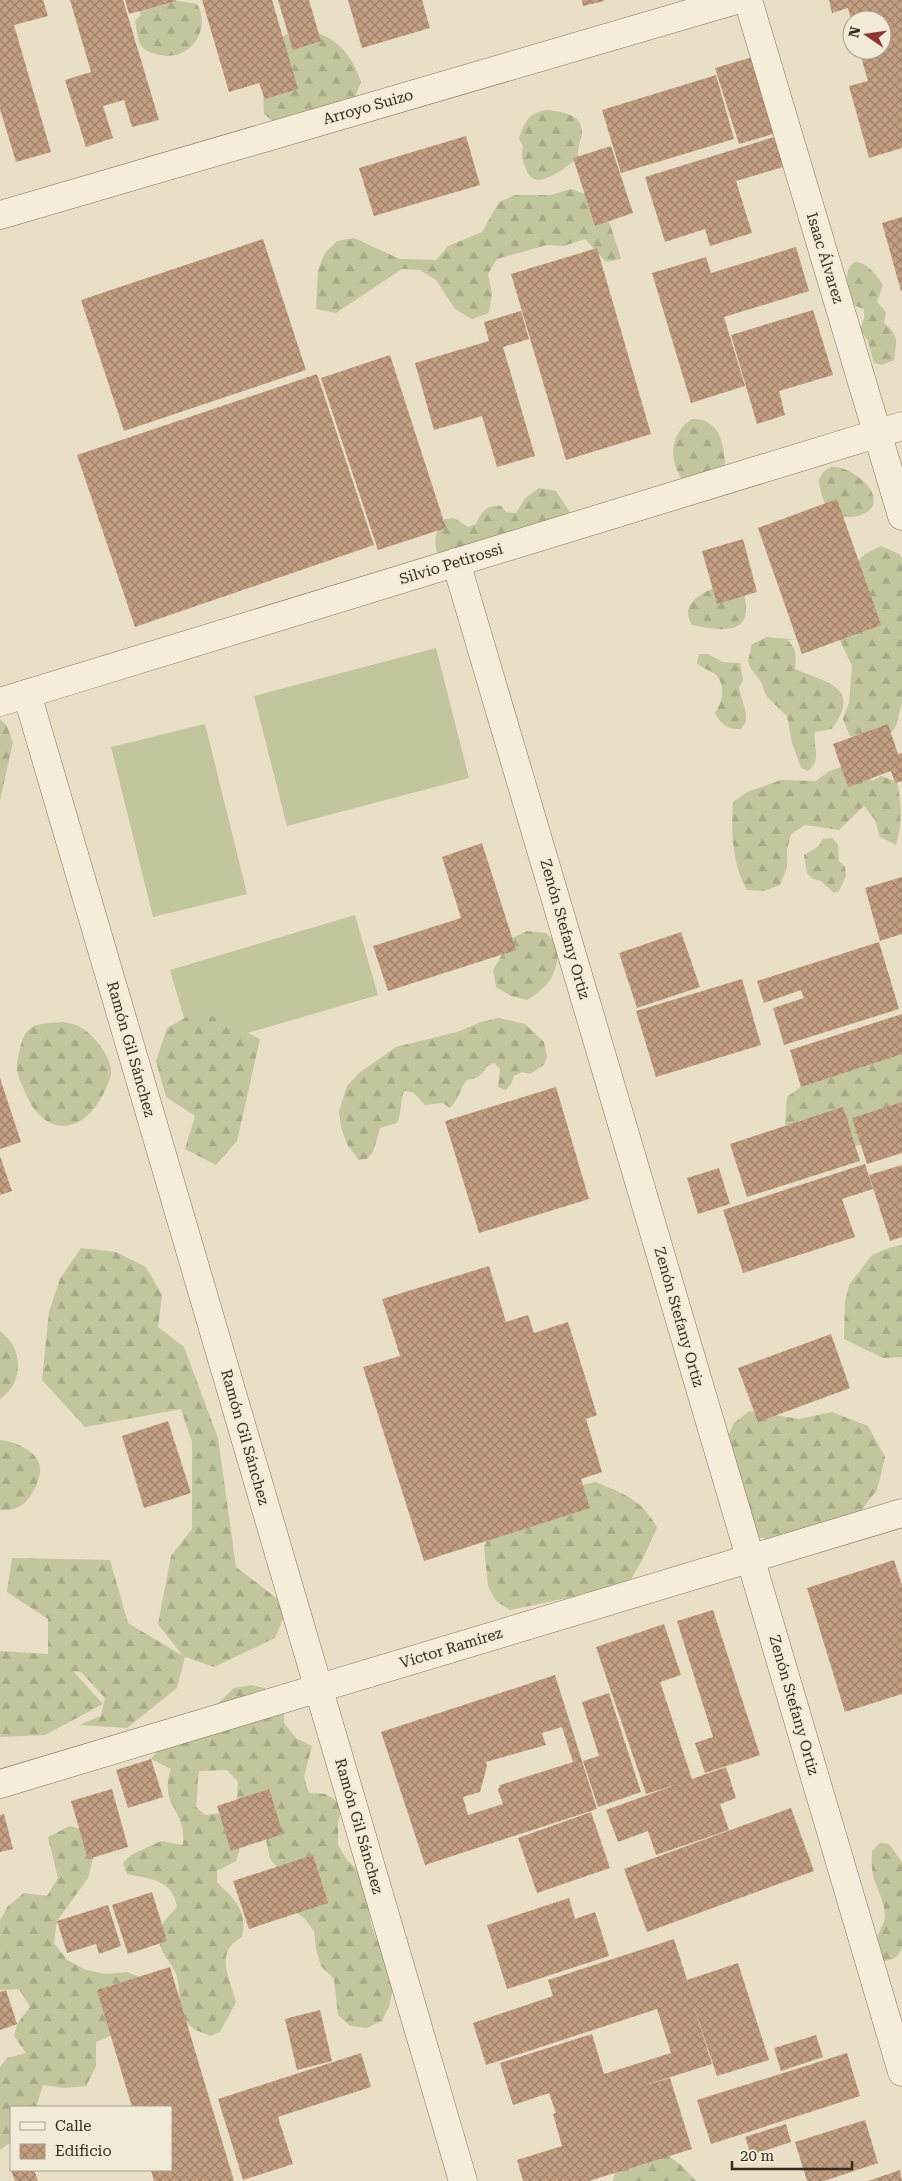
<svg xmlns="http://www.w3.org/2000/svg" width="902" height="2181" font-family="'Roboto Serif',serif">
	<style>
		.grass { fill: #c1c69c }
		.forest { fill: url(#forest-firs) }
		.building { fill: url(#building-cross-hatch); fill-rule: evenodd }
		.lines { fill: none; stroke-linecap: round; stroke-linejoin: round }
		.minor-casing { stroke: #83725e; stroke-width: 29 }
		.minor { stroke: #f5edd9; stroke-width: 28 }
		.labels { text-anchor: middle; stroke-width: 4; stroke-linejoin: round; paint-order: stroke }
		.street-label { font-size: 15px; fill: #352b20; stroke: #f1ead6 }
	</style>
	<defs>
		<pattern id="forest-firs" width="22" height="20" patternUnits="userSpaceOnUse" patternTransform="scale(1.25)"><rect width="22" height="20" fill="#c1c69c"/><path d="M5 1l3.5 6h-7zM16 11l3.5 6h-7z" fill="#a6aa86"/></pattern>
		<pattern id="building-cross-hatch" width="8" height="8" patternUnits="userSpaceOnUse" patternTransform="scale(1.25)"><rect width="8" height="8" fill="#c39e81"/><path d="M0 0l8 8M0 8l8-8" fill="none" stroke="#9f8169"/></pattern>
	</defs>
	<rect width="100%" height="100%" fill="#e9dfc7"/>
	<g class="grass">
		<polygon points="436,648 469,778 287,826 254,696"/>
		<polygon points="205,724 247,894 153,917 111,747"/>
		<polygon points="355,915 378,995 193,1049 170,970"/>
	</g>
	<g class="forest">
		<path d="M171,0L197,4C212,29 190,62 160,55C154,54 147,52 142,47C137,40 137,30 135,21L141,15L139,11Z"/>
		<path d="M296,29C331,32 349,48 361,82L355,97L278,125L264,114L262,69L280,38Z"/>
		<path d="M548,110C561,112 581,113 582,131C582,139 577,146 578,158C565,167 535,195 526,169C522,161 521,155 523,146L519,139C524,122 529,112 548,110Z"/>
		<polygon points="571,189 588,195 597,212 610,224 621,259 606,262 585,239 564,246 547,245 497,259 488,274 492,294 489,313 472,319 455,309 436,280 420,270 402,269 336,313 316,309 318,270 325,253 337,241 354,238 400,259 436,260 448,246 482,232 499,202 515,195 551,195"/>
		<path d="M855,262C866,261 878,277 883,285L877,302L886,312L884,323C901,338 896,341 894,360L882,365L874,363L868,341L860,330L864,318V309C861,308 858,307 856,306C846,298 842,268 855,262Z"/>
		<path d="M692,419C720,418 725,446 725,469L683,481C668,460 670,433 692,419Z"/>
		<path d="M831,467C842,466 853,472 862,480C898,513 841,530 826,505C823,501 819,485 819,480L823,472Z"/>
		<path d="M539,488L556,491L573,517L439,560C434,543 433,533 445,519L454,518L468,527L476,524C481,512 487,504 501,506L506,512L516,513L525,498Z"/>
		<polygon points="881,546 899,554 902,558 902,702 896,726 885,741 850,736 843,719 849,703 852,666 837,634 853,567 865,554"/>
		<path d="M713,588L744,594C755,637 721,631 692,625C680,605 697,597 713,588Z"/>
		<path d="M767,637L797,640H787C797,649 796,656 795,669C830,684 861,687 832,729L815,732C812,748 823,758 808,771L801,768L792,742L787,716L768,698L764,691L762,683L751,669L748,661L752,644Z"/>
		<path d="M699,654H708L723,662L740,663L743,680L739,688L746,713V722L741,729C729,730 720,724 715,713C724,701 727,679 710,671C704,668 702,668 697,663Z"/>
		<polygon points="0,719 7,726 13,742 0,801"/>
		<path d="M847,765L865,767L872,781L881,776L897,782C902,802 902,827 896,845L880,837L875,820L864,806L839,830L805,825L791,834L787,850V867L780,885L764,891L747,890C732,864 731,832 733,802L747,792L781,780L816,781L829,771Z"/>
		<polygon points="832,838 838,845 839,861 845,867 846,876 839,891 834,893 821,881 813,879 807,873 804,855 819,846 823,839"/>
		<path d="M527,931L546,933L558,945C558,973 551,985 527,1000L511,996L496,987L493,970L512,938Z"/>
		<polygon points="199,1010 260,1039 237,1141 216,1165 185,1149 195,1116 166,1097 156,1061 167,1028"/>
		<path d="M499,1018L525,1024L544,1042L547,1057L544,1065L530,1074L522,1072L514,1076L511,1084L506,1090L498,1087L500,1069L494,1063L486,1067C482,1076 477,1078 467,1080C459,1089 459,1100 450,1108L443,1103L425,1105L413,1092L404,1091C400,1102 402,1112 397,1123L380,1128L373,1152L367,1159L359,1160L348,1146L341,1128L339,1111L347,1086L359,1073L396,1047L457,1032L481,1022Z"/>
		<path d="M64,1022C71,1023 77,1025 82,1028C95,1036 113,1059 111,1075C109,1082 104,1093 100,1100C76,1139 41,1132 25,1092C22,1085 18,1077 17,1070C16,1063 19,1055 20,1048C22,1040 24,1033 31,1028C40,1022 54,1023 64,1022Z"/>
		<polygon points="902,1046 902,1125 844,1152 804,1131 785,1125 787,1097 847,1052"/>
		<polygon points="902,1245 902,1357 883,1358 844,1339 845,1302 849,1285 872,1255 889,1248"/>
		<polygon points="81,1248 116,1252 146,1267 162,1295 158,1327 184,1347 218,1438 236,1567 288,1607 275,1638 214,1667 185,1657 177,1688 127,1728 79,1725 101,1716 105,1698 81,1672 73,1671 103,1704 45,1735 0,1737 0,1651 48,1654 48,1619 7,1592 12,1558 110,1560 128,1623 183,1656 158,1624 171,1556 192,1529 192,1442 181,1409 85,1427 42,1380 49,1312 60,1279"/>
		<path d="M0,1331C24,1348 24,1383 0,1399Z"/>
		<polygon points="749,1411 799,1419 832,1412 868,1426 885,1457 877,1490 855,1518 789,1542 756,1537 727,1439 734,1423"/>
		<path d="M0,1440C14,1441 38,1451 40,1467C41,1473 38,1480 36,1486C29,1502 18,1512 0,1510Z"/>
		<path d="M596,1482C624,1494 643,1500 657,1528L642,1560L625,1590L577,1596L510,1610L496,1601L488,1586L484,1547L500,1515L579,1486Z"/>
		<path d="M252,1685L272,1690L284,1705V1723L296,1738L312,1746L304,1777L309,1793L326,1794L342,1805L338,1824V1845L347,1860L359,1871L366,1889L371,1924L377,1941L387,1956L393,1990L389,2006L382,2021L367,2028L350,2026L338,2015L334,1979L321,1966L316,1949L314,1931L304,1918L289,1907L282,1872L270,1859L263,1827L237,1801L238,1782L227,1770L199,1771C197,1783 198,1795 196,1807L205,1815L227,1812L243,1838L236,1861L217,1871V1882C234,1899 248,1910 242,1937C213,1953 230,1977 236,2002L220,2032L210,2036C205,2033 198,2032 193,2028C176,2017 182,1991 176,1974C171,1961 158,1951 159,1936C159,1924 170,1915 177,1907C173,1879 150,1879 127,1874L123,1863L131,1855L161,1841L183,1845C187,1809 158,1806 171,1769L151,1759L166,1739L206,1715L234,1688Z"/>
		<polygon points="70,1826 89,1832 94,1855 88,1878 57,1921 54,1943 67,1960 86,1970 106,1974 127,1972 146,1979 132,2034 110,2036 96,2042 96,2066 86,2086 64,2088 43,2085 36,2107 11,2107 11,2142 0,2150 0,2067 7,2058 26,2053 14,2036 17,2024 30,2007 19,1989 0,1990 0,1920 8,1906 24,1893 47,1896 58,1878 48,1837"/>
		<path d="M880,1843L889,1844L902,1862V1948C898,1957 894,1960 884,1961C865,1945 884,1931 885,1916C885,1901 876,1888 873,1875C871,1867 872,1859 872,1851Z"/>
		<polygon points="660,2150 681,2165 696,2181 613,2181 616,2168"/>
	</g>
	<g class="building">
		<polygon points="0,0 43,0 48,16 14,25 51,152 16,162 0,109"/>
		<polygon points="70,0 123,0 159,120 132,127 124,100 103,106 113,138 86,147 65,80 91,72"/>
		<polygon points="125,0 176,0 176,1 129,14"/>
		<polygon points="202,0 272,0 298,89 265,99 259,83 229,92"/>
		<polygon points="278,0 309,0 321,41 293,50"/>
		<polygon points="348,0 422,0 430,28 362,48"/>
		<polygon points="582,0 604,0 604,1 583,6"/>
		<polygon points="829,0 902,0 902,148 869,158 849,86 868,81 859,50 882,50 882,20 851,20 848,8 832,13"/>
		<polygon points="756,56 780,132 739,144 715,68"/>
		<polygon points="716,75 734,139 621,173 602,110"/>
		<polygon points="781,135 790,165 736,181 752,233 710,246 705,229 665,242 645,177"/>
		<polygon points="466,136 480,185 374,216 359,168"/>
		<polygon points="611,146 633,213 595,226 573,158"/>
		<polygon points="902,217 902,291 901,291 882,223"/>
		<polygon points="263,239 306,370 124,431 81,300"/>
		<polygon points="796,247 809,291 724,317 745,386 691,403 652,273 706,257 711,273"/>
		<polygon points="597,248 651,434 566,460 511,274"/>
		<polygon points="813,310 833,375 779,391 785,415 757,424 731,335"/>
		<polygon points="521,311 529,339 503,347 535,456 497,467 482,416 434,430 415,363 489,341 484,322"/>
		<polygon points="390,355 446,528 378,550 321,378"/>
		<polygon points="317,374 374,545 135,627 77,455"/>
		<polygon points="837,499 881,625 802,654 758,528"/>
		<polygon points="743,539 757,592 717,604 702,551"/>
		<polygon points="888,724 898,754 902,753 902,781 895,783 891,771 848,787 833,744"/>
		<polygon points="482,843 516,950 388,991 373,946 461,918 442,857"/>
		<polygon points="902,877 902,934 880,941 865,888"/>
		<polygon points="681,932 700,987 637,1008 619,953"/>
		<polygon points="879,942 899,1009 784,1045 773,1008 804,998 801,990 764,1003 757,981"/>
		<polygon points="742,979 761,1045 656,1077 636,1011"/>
		<polygon points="902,1014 902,1054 801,1087 790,1050"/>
		<polygon points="0,1078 21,1142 0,1149"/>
		<polygon points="556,1087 589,1199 479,1233 445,1121"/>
		<polygon points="902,1102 902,1153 867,1164 852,1118"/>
		<polygon points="843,1107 860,1161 747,1197 730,1144"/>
		<polygon points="0,1156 12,1191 0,1195"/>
		<polygon points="865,1164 873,1189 842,1199 855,1237 743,1273 723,1210"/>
		<polygon points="902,1165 902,1237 890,1241 869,1175"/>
		<polygon points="719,1168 730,1204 698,1214 687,1178"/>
		<polygon points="489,1266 506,1322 528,1315 534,1333 568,1322 597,1415 586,1419 602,1472 581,1479 590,1508 424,1561 363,1367 400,1356 382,1299"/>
		<polygon points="831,1334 850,1388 758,1422 738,1368"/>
		<polygon points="168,1421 191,1493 144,1508 122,1436"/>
		<polygon points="894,1560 902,1585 902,1694 845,1712 807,1588"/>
		<polygon points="713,1610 760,1755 705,1773 695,1743 713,1737 677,1621"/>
		<polygon points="664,1624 681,1675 660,1682 692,1779 726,1767 736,1798 720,1804 729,1830 656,1855 648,1831 618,1842 606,1810 678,1784 646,1794 596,1647"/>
		<path d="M555,1675L597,1809L425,1865L381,1732ZM562,1727L573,1762L500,1785L498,1790L503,1804L468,1815L463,1797L480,1792L487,1766L486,1762L546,1745L542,1733Z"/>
		<polygon points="609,1693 641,1792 598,1807 583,1761 599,1756 582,1702"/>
		<polygon points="151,1759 163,1797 128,1808 116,1770"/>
		<polygon points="112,1789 128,1847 88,1859 71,1801"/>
		<polygon points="269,1789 283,1834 231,1851 217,1806"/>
		<polygon points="791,1808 814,1871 647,1932 624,1869"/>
		<polygon points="591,1812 610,1868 537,1893 518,1838"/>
		<polygon points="4,1814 13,1849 0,1852 0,1815"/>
		<polygon points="313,1855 328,1903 249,1929 233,1881"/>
		<polygon points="152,1892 167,1941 128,1954 112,1905"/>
		<polygon points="569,1898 575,1919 595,1912 609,1956 507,1989 487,1925"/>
		<polygon points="108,1905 121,1946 99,1954 96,1944 67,1953 57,1921"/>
		<polygon points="674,1939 687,1980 738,1963 769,2060 717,2076 691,1998 712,2064 639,2087 670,2078 692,2149 589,2181 523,2181 517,2160 562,2146 553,2114 556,2113 549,2093 513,2105 500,2063 592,2034 604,2074 671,2053 657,2009 486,2065 473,2023 553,1996 548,1980"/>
		<polygon points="170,1967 234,2181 154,2181 151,2170 171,2170 171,2107 132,2107 97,1990"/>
		<polygon points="6,1990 17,2024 0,2030 0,1992"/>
		<polygon points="320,2010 332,2061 297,2070 285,2019"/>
		<polygon points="816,2035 823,2057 781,2071 774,2048"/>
		<polygon points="361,2053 371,2087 278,2117 293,2164 243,2180 218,2099"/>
		<polygon points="847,2053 860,2096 711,2144 697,2100"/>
		<polygon points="865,2120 878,2163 824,2181 807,2181 795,2142"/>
		<polygon points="786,2124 791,2142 751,2155 745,2137"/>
		<polygon points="11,2170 34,2170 38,2181 15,2181"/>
		<polygon points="900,2170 902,2181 868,2181"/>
	</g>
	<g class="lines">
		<g class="minor-casing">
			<g id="minor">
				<polyline points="748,0 902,516"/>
				<polyline points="0,215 736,0"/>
				<polyline points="456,562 902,2072"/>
				<polyline points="27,694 463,2181"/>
				<polyline points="0,702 902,426"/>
				<polyline points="0,1784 902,1513"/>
			</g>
		</g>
		<use href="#minor" class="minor"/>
	</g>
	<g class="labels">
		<g class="street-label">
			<text transform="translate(368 107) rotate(-16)" y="5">Arroyo Suizo</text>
			<text transform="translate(825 258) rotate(73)" y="5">Isaac Álvarez</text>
			<text transform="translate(451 564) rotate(-17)" y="5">Silvio Petirossi</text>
			<text transform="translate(565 929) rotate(74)" y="5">Zenón Stefany Ortiz</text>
			<text transform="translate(131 1049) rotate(74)" y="5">Ramón Gil Sánchez</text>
			<text transform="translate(679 1317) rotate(74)" y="5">Zenón Stefany Ortiz</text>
			<text transform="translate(245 1437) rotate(74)" y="5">Ramón Gil Sánchez</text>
			<text transform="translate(451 1648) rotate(-17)" y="5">Víctor Ramírez</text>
			<text transform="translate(794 1705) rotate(74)" y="5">Zenón Stefany Ortiz</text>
			<text transform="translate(359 1826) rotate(74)" y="5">Ramón Gil Sánchez</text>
		</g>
	</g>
	<rect x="10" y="2106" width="162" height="65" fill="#f1ead6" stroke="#a69e8d"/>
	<rect x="20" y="2122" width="25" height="8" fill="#f5edd9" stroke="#a69e8d"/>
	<text x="55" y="2131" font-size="15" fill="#352b20">Calle</text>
	<rect x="20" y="2144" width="25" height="15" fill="url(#building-cross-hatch)" stroke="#a69e8d"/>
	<text x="55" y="2156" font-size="15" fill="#352b20">Edificio</text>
	<g transform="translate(867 35) rotate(283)"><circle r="24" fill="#f1ead6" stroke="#a69e8d"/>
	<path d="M0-4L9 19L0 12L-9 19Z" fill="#8b3635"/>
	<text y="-8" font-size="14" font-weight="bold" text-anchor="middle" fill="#352b20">N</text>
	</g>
	<path d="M732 2161v8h120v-8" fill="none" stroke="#352b20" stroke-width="2.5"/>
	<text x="740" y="2161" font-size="15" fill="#352b20" stroke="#f1ead6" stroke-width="4" paint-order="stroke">20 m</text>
</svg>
